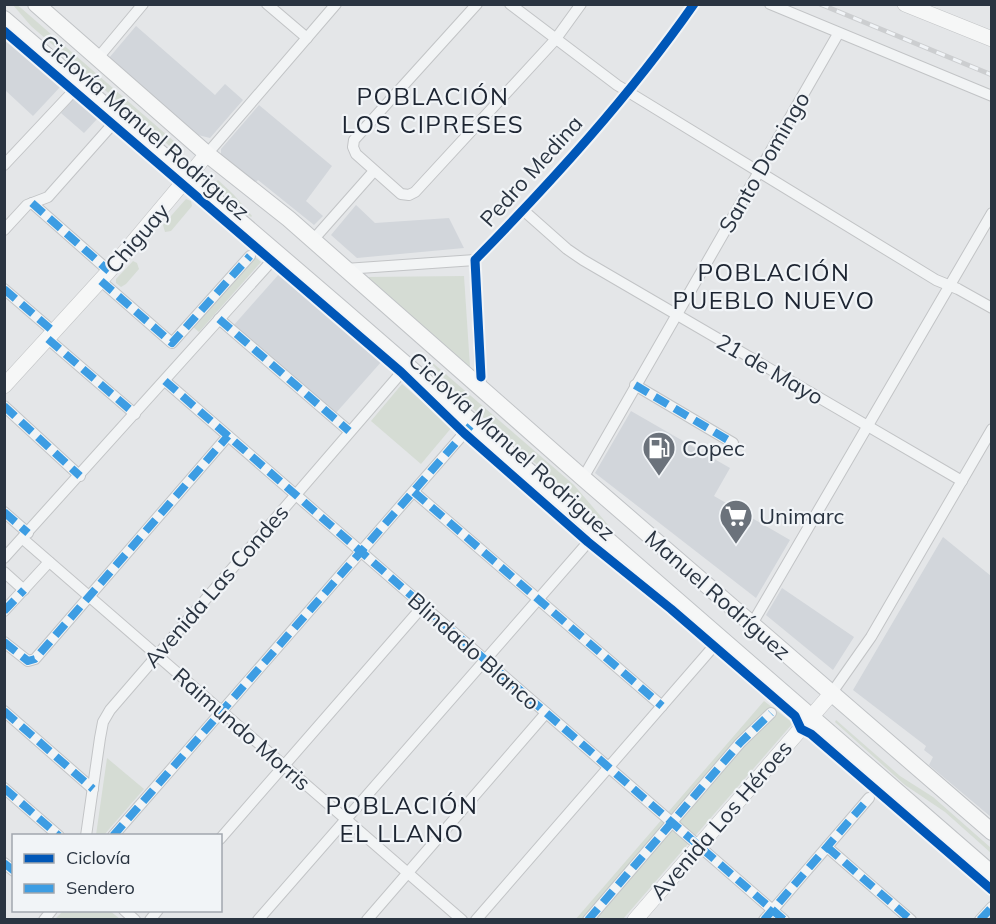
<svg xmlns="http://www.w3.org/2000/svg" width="996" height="924" font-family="Mulish,sans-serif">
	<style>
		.built { fill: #d2d6db }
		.green { fill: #d5dcd4 }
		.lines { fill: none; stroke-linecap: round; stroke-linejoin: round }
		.street-casing { stroke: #c2c4c6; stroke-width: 12 }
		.secondary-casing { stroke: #c2c4c6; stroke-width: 16 }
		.primary-casing { stroke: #c0c3c6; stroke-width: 18 }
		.street { stroke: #f2f4f5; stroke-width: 10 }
		.secondary { stroke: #f6f7f7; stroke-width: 15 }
		.primary { stroke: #f6f7f7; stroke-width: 16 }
		.rail-casing { stroke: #ccced0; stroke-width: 5 }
		.rail { stroke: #f1f4f7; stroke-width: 3; stroke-dasharray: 9; stroke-linecap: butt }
		.quiet { stroke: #3d9de3; stroke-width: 8; stroke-dasharray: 15 8; stroke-linecap: butt }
		.cycleway-casing { stroke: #f1f4f7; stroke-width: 13 }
		.cycleway { stroke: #0057b8; stroke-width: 9 }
		.labels { text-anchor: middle; stroke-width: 4.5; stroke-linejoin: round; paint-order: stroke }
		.street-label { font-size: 22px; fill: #2a3441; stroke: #f1f4f7 }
		.poi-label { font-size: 22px; fill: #2a3441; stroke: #f1f4f7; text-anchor: start }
		.neighbourhood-label { font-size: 24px; letter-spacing: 1.5px; fill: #1d2532; stroke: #f1f4f7 }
	</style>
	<rect width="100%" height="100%" fill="#e4e6e8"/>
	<g class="built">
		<polygon points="136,26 215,95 225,84 243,100 210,138 198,135 109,58"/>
		<polygon points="4,35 61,86 33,116 5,90"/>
		<polygon points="75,97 98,118 84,133 61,113"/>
		<polygon points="259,105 332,166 306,201 323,216 314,225 258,180 256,182 221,158 221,149"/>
		<polygon points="356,205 375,223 449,218 464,248 357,258 331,235"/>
		<polygon points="280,273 382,361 335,414 233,326"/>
		<polygon points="631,411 730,468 714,496 790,540 756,598 595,473"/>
		<polygon points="943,537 991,576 991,817 929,765 933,757 924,750 926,746 853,690"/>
		<polygon points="782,588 854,637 833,670 766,615"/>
	</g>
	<g class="green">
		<polygon points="13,5 17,5 21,8 184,150 180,155 31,26"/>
		<polygon points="218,180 234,195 252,216 251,217 214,184"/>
		<polygon points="186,199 191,201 192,206 171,231 165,232 163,225"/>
		<polygon points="254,256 261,262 199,332 192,326"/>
		<polygon points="133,261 137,263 139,269 126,284 121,287 116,283 116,279"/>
		<polygon points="464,276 470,367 364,277"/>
		<polygon points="426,357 574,485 615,533 461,398"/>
		<polygon points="402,384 452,427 421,464 371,421"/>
		<polygon points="764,701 793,723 623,919 575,920"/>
		<polygon points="836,720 900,776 933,797 991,848 991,853 945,812 905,785 835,722"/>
		<polygon points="107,758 144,789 104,835 96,835"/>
		<polygon points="63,911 110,911 120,919 55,919"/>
	</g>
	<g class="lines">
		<g class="street-casing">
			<g id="street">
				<polyline points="267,4 307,38"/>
				<polyline points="477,4 354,140 353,147 356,154 401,194 409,195 415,192 555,40 581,4"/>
				<polyline points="510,4 617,85 936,280 958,289 992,308"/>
				<polyline points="770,4 992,96"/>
				<polyline points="97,59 143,4"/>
				<polyline points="207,154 336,4"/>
				<polyline points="4,165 80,84"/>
				<polyline points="32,203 109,271"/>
				<polyline points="523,210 567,249 583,260 962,481"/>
				<polyline points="4,230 27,205 48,197 119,117"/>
				<polyline points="313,240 374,171"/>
				<polyline points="475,260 481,388"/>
				<path d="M345,269L475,260C553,180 629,97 694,4"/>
				<polyline points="101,281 172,343 250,256"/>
				<polyline points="4,289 54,332"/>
				<polyline points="219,319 349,431"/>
				<polyline points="48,339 135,414"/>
				<polyline points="165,381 784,920"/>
				<polyline points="635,385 733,443"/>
				<polyline points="4,406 80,476"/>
				<polyline points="583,478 838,34"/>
				<polyline points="414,492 662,706"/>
				<polyline points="4,512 28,533"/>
				<polyline points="23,539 462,920"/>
				<polyline points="4,558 278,254"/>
				<polyline points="4,572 24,590"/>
				<polyline points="4,611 49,562"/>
				<polyline points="752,624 992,213"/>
				<polyline points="4,642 28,661 35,659 228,436"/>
				<polyline points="831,694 871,637 992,429"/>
				<polyline points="4,711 93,789"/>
				<polyline points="4,788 59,836"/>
				<polyline points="86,836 100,738 103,722 110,710 407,366"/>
				<polyline points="113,836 473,423"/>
				<polyline points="220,839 423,606"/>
				<polyline points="827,847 911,920"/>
				<polyline points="4,863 14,871"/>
				<polyline points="124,910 135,920"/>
				<polyline points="44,920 52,910"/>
				<polyline points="150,920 158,910"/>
				<polyline points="258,920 597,532"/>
				<polyline points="367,920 546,713"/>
				<polyline points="476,920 720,639"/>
				<polyline points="588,920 740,743 771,713"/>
				<polyline points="764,920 869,798"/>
				<polyline points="980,920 992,907"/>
			</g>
		</g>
		<g class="secondary-casing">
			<g id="secondary">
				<polyline points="905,4 992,39"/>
				<polyline points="4,386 109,271 207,154"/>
				<polyline points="635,920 831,694"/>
			</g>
		</g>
		<g class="primary-casing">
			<g id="primary">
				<polyline points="36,4 207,154 289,219 583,478 992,832"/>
				<polyline points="4,19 342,309 992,874"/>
			</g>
		</g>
		<use href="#street" class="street"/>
		<use href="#secondary" class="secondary"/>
		<use href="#primary" class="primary"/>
		<g class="rail-casing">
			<polyline id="rail" points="820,4 992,75"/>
		</g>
		<use href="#rail" class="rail"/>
		<g class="quiet">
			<polyline points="32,203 109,271"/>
			<polyline points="101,281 172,343 250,256"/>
			<polyline points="4,289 54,332"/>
			<polyline points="219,319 349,431"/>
			<polyline points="48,339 135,414"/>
			<polyline points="165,381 784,920"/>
			<polyline points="635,385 733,443"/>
			<polyline points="4,406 80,476"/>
			<polyline points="414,492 662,706"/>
			<polyline points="4,512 28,533"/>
			<polyline points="4,611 24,590"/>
			<polyline points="4,642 28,661 35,659 228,436"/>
			<polyline points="4,711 93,789"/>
			<polyline points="4,788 59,836"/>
			<polyline points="113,836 473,423"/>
			<polyline points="827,847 911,920"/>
			<polyline points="4,863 14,871"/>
			<polyline points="588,920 740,743 771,713"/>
			<polyline points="764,920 869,798"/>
			<polyline points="980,920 992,907"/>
		</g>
		<g class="cycleway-casing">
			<g id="cycleway">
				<polyline points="4,31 401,372 464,433 588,542 671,609 795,716 801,729 811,734 992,890"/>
				<path d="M481,377L475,260C553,180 629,97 694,4"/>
			</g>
		</g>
		<use href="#cycleway" class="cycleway"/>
	</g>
	<defs>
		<g id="fuel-pin" transform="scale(1.725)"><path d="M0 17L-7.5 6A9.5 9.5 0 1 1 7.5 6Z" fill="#6b727b" stroke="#f1f4f7"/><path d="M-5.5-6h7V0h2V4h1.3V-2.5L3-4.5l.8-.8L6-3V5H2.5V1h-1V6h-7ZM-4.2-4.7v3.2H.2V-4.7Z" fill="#fff"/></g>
		<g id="supermarket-pin" transform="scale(1.725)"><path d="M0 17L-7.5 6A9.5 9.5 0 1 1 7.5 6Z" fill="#6b727b" stroke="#f1f4f7"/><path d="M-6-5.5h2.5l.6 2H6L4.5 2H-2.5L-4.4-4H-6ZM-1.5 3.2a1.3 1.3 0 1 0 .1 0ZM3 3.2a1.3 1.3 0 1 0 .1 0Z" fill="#fff"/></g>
	</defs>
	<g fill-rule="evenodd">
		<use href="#fuel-pin" x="659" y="448"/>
		<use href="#supermarket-pin" x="736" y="516"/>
	</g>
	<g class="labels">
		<g class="street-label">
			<text transform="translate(145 127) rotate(41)" y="8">Ciclovía Manuel Rodriguez</text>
			<text transform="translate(764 162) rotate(-60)" y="8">Santo Domingo</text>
			<text transform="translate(531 171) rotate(-48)" y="8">Pedro Medina</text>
			<text transform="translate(137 238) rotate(-49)" y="8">Chiguay</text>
			<text transform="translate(770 369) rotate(30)" y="8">21 de Mayo</text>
			<text transform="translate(512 446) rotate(42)" y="8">Ciclovía Manuel Rodriguez</text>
			<text transform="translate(216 586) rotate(-49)" y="8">Avenida Las Condes</text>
			<text transform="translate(718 595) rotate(41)" y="8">Manuel Rodríguez</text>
			<text transform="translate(474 651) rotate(41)" y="8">Blindado Blanco</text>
			<text transform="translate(242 729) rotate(41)" y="8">Raimundo Morris</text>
			<text transform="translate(721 820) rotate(-49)" y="8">Avenida Los Héroes</text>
		</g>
		<g class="poi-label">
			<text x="682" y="456">Copec</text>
			<text x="759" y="524">Unimarc</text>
		</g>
		<g class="neighbourhood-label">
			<text x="433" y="105">POBLACIÓN<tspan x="433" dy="28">LOS CIPRESES</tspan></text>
			<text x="774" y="281">POBLACIÓN<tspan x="774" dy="28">PUEBLO NUEVO</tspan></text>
			<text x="402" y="814">POBLACIÓN<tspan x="402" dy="28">EL LLANO</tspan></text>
		</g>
	</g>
	<rect width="996" height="924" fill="none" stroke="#2a3441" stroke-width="12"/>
	<rect x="12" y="834" width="210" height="78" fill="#f1f4f7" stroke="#a1a7ae" stroke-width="1.5"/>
	<rect x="24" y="854" width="30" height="9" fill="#0057b8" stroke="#a1a7ae" stroke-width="1.5"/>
	<text x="66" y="864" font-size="18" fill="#2a3441">Ciclovía</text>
	<rect x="24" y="884" width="30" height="9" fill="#3d9de3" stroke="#a1a7ae" stroke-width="1.5"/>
	<text x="66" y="894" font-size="18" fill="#2a3441">Sendero</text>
</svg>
